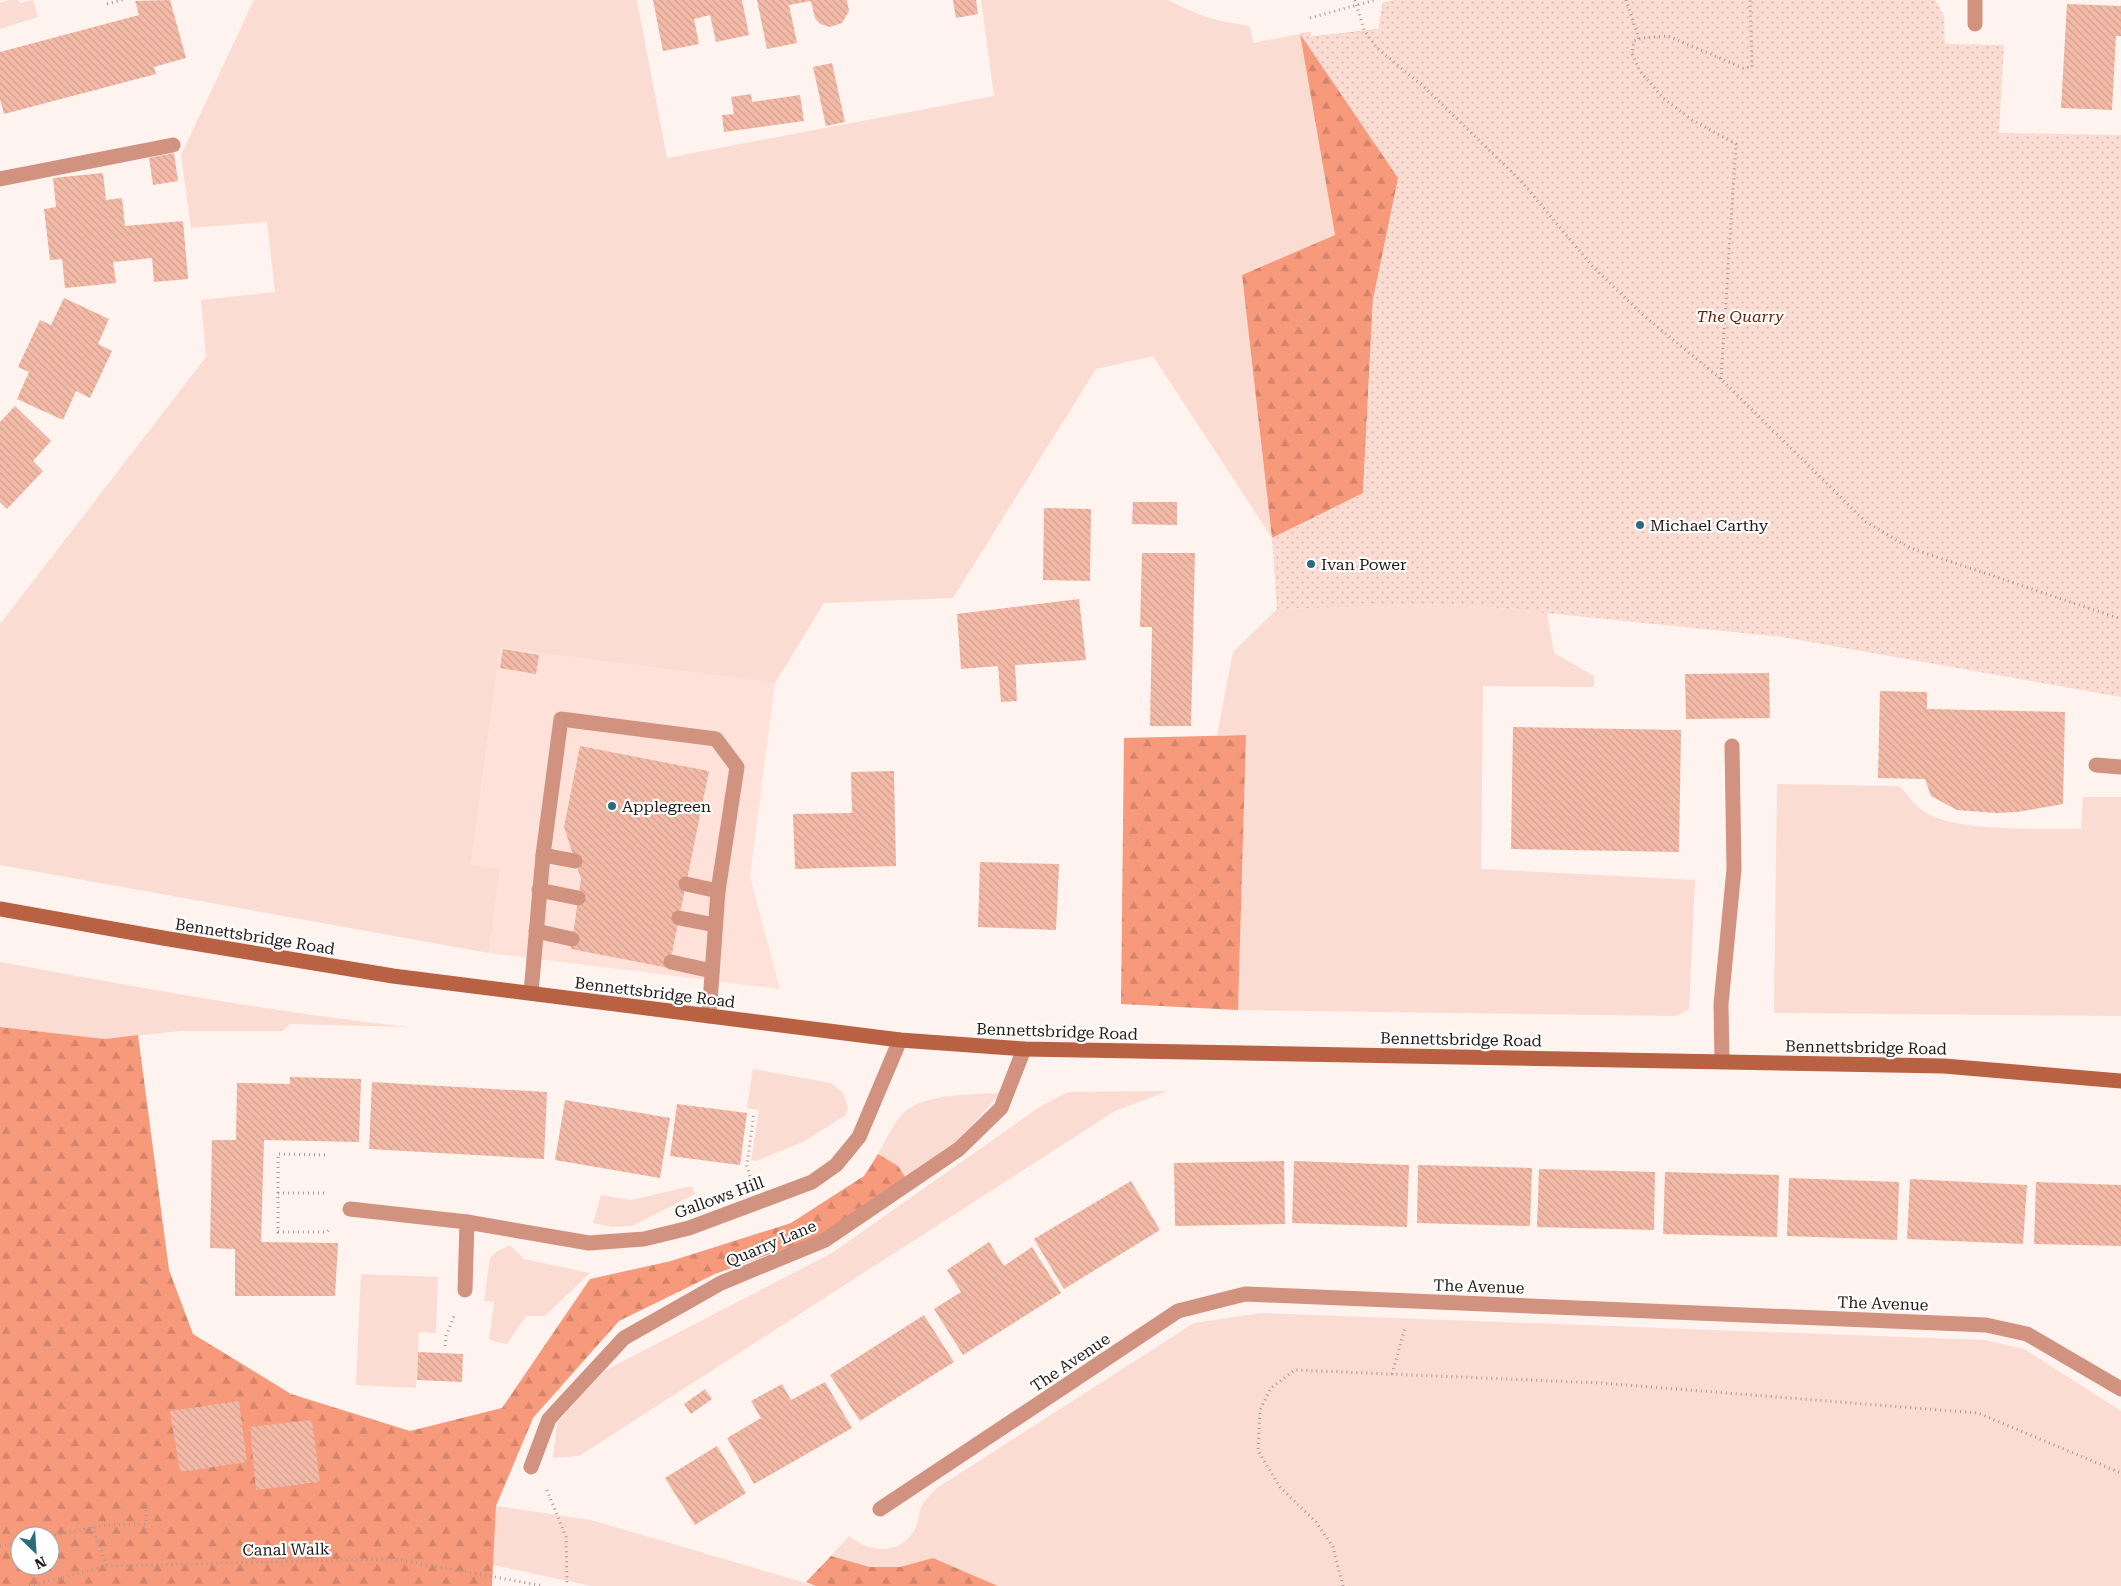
<svg xmlns="http://www.w3.org/2000/svg" width="2121" height="1586" font-family="'Roboto Serif',serif">
	<style>
		.built { fill: #fee2d9 }
		.grass { fill: #fbdcd2 }
		.forest { fill: url(#forest-firs); fill-rule: evenodd }
		.park { fill: url(#park-dots) }
		.building { fill: url(#building-back-hatch) }
		.lines { fill: none; stroke-linecap: round; stroke-linejoin: round }
		.path { stroke: #a49a97; stroke-width: 3; stroke-dasharray: 1 4; stroke-linecap: butt }
		.lane { stroke: #d1937f; stroke-width: 15 }
		.street { stroke: #d1937f; stroke-width: 15 }
		.secondary { stroke: #b96143; stroke-width: 15 }
		.poi-dot { fill: #2a6c7f; stroke: #fff; stroke-width: 2 }
		.labels { text-anchor: middle; stroke-width: 4.5; stroke-linejoin: round; paint-order: stroke }
		.park-label { font-size: 16px; font-style: italic; fill: #702000; stroke: #fff }
		.poi-label { font-size: 16px; fill: #231a17; stroke: #fff; text-anchor: start }
		.street-label { font-size: 16px; fill: #231a17; stroke: #fff }
	</style>
	<defs>
		<pattern id="forest-firs" width="22" height="20" patternUnits="userSpaceOnUse" patternTransform="scale(1.25)"><rect width="22" height="20" fill="#f79a7c"/><path d="M5 1l3.5 6h-7zM16 11l3.5 6h-7z" fill="#d3846a"/></pattern>
		<pattern id="park-dots" width="8" height="8" patternUnits="userSpaceOnUse" patternTransform="scale(1.25)"><rect width="8" height="8" fill="#fbdcd2"/><path d="M2 2h.1M6 6h.1" fill="none" stroke="#d7bcb4" stroke-width="1.8" stroke-linecap="round"/></pattern>
		<pattern id="building-back-hatch" width="6" height="6" patternUnits="userSpaceOnUse" patternTransform="scale(1.25)"><rect width="6" height="6" fill="#f3baa7"/><path d="M-1 5l2 2M0 0l6 6M5-1l2 2" fill="none" stroke="#d09f8f"/></pattern>
	</defs>
	<rect width="100%" height="100%" fill="#fef3ef"/>
	<polygon class="built" points="500,648 775,683 750,877 780,989 489,953 500,870 471,866"/>
	<g class="grass">
		<polygon points="9,0 18,0 20,3 33,0 38,17 0,29 0,3"/>
		<path d="M254,0H637L667,158L994,96L981,0H1168C1199,16 1215,21 1250,26L1253,43L1300,34L1335,235L1242,275L1272,538L1153,356L1096,369L953,598L824,603L775,683L500,648L471,865L500,869L489,953L0,865V624L206,357L201,300L275,292L267,222L191,228L181,155Z"/>
		<polygon points="1459,604 1547,613 1554,653 1594,676 1594,687 1483,686 1481,869 1695,880 1689,1009 1676,1016 1238,1010 1246,735 1217,735 1233,652 1277,609"/>
		<path d="M1777,784L1899,786C1907,794 1914,804 1923,811C1954,833 2042,828 2081,829L2083,797H2121V1016L1774,1013Z"/>
		<path d="M0,962C136,987 271,1012 408,1027L290,1024L282,1031H180L105,1039L0,1027Z"/>
		<polygon points="753,1069 831,1083 843,1093 848,1108 846,1115 803,1142 756,1161 751,1160 759,1110 747,1108"/>
		<polygon points="1168,1091 1115,1111 579,1456 553,1458 557,1423 604,1371 832,1253 1041,1106 1068,1092"/>
		<path d="M1001,1093L955,1143L907,1180L878,1154C885,1142 891,1128 900,1117C919,1092 973,1095 1001,1093Z"/>
		<polygon points="692,1186 695,1194 632,1226 612,1227 593,1223 601,1195 631,1200"/>
		<polygon points="510,1245 524,1259 590,1273 545,1316 526,1316 507,1344 489,1340 494,1302 484,1301 490,1258 496,1252"/>
		<polygon points="361,1274 438,1277 436,1333 419,1332 416,1388 356,1385"/>
		<path d="M1261,1313L1984,1340L2024,1349L2121,1411V1586H998L934,1558L900,1567H870L831,1556L849,1536C868,1551 894,1556 911,1535C918,1527 918,1519 920,1510C923,1501 931,1494 937,1488L1194,1323Z"/>
		<polygon points="496,1506 591,1520 816,1586 592,1586 493,1565"/>
	</g>
	<g class="forest">
		<polygon points="1396,0 1469,0 1373,299 1363,494 1272,538 1242,275 1335,235 1300,34 1311,32 1311,37 1379,29 1383,3"/>
		<polygon points="1246,735 1238,1010 1121,1004 1124,738"/>
		<path d="M0,1027L105,1039L138,1035L169,1270L193,1334L291,1394L410,1431L502,1408L590,1279L671,1261L791,1223L864,1176L878,1154L898,1166L907,1180L817,1237L715,1274L619,1321L533,1418L496,1506L492,1586H0ZM20,1536H50V1566H20Z"/>
		<polygon points="831,1556 870,1567 900,1567 933,1558 998,1586 816,1586 806,1582"/>
	</g>
	<polygon class="park" points="1396,0 1935,0 1944,16 1945,44 2004,45 1999,133 2121,135 2121,697 1782,637 1459,604 1277,609 1272,538 1363,493 1373,299 1398,178 1300,34 1311,32 1311,37 1379,29 1383,3"/>
	<g class="building">
		<polygon points="170,0 186,58 154,67 156,74 4,114 0,99 0,52 139,15 135,1"/>
		<polygon points="653,0 742,0 749,35 716,42 710,15 694,19 699,44 663,51"/>
		<polygon points="757,0 847,0 849,11 842,23 830,27 820,24 815,18 811,1 789,5 797,43 767,49"/>
		<polygon points="953,0 976,0 978,14 956,18"/>
		<polygon points="2067,4 2121,6 2121,36 2116,36 2112,110 2061,108"/>
		<polygon points="832,63 845,122 826,126 813,67"/>
		<polygon points="751,94 752,102 800,95 804,121 724,132 722,115 734,114 731,97"/>
		<polygon points="174,153 178,181 153,185 149,158"/>
		<polygon points="103,173 106,200 122,198 125,226 183,221 188,279 154,282 152,258 113,262 116,283 65,288 62,259 50,260 44,209 56,207 53,178"/>
		<polygon points="64,298 109,319 98,344 112,351 90,398 76,391 63,420 17,399 29,372 18,367 40,320 51,325"/>
		<polygon points="15,406 51,441 33,461 43,471 7,509 0,502 0,422"/>
		<polygon points="1133,502 1177,502 1177,525 1132,524"/>
		<polygon points="1044,508 1091,509 1090,581 1043,580"/>
		<polygon points="1142,553 1195,553 1191,726 1150,726 1152,627 1140,627"/>
		<polygon points="1079,599 1086,660 1015,665 1017,701 1001,702 998,666 961,669 957,614"/>
		<polygon points="503,649 539,655 536,674 500,668"/>
		<polygon points="1769,673 1770,718 1686,719 1685,674"/>
		<polygon points="1880,691 1927,692 1927,709 2065,712 2063,804 2017,812 1996,813 1957,810 1931,796 1925,779 1878,778"/>
		<polygon points="1513,727 1681,730 1679,852 1511,849"/>
		<polygon points="580,746 709,771 669,968 571,949 581,879 564,827"/>
		<polygon points="894,771 896,866 795,869 793,814 852,813 851,772"/>
		<polygon points="980,862 1059,864 1056,930 978,927"/>
		<polygon points="290,1077 361,1079 359,1142 264,1140 261,1242 338,1243 335,1296 235,1296 235,1249 210,1248 212,1140 236,1140 237,1083 290,1084"/>
		<polygon points="372,1082 547,1092 544,1159 369,1149"/>
		<polygon points="565,1100 670,1118 660,1178 555,1160"/>
		<polygon points="677,1104 747,1113 740,1165 670,1156"/>
		<polygon points="1284,1161 1285,1224 1175,1226 1174,1163"/>
		<polygon points="1294,1161 1409,1165 1407,1227 1292,1223"/>
		<polygon points="1418,1165 1532,1168 1530,1226 1417,1223"/>
		<polygon points="1539,1169 1655,1172 1654,1230 1537,1227"/>
		<polygon points="1665,1172 1779,1175 1777,1237 1663,1234"/>
		<polygon points="1789,1178 1899,1182 1897,1240 1787,1236"/>
		<polygon points="1910,1179 2027,1185 2023,1244 1907,1239"/>
		<polygon points="1131,1181 1160,1230 1064,1289 1034,1239"/>
		<polygon points="2036,1182 2121,1185 2121,1246 2034,1244"/>
		<polygon points="989,1242 1004,1266 1032,1247 1061,1293 963,1355 934,1309 961,1292 947,1270"/>
		<polygon points="924,1315 954,1362 860,1421 830,1375"/>
		<polygon points="418,1352 463,1354 462,1382 417,1380"/>
		<polygon points="825,1382 852,1428 754,1484 727,1438 761,1418 751,1401 782,1384 791,1400"/>
		<polygon points="705,1389 712,1399 691,1414 684,1404"/>
		<polygon points="239,1401 247,1462 180,1472 170,1411"/>
		<polygon points="312,1420 320,1482 256,1490 250,1427"/>
		<polygon points="717,1446 746,1493 695,1525 665,1478"/>
	</g>
	<g class="lines">
		<g class="path">
			<polyline points="1355,0 1364,30 1377,48 1424,87 1521,181 1593,267 1643,315 1721,379 1866,522 1910,548 2121,619"/>
			<polyline points="1626,0 1639,39"/>
			<polyline points="107,4 123,0"/>
			<polyline points="1310,18 1375,0"/>
			<polyline points="1721,379 1736,144 1692,120 1663,98 1640,71 1632,54 1634,41 1643,38 1668,36 1743,68 1752,67 1750,0"/>
			<polyline points="325,1155 278,1154 278,1232 327,1232 331,1228"/>
			<polyline points="750,1176 747,1166 754,1112"/>
			<polyline points="278,1193 326,1193"/>
			<polyline points="445,1346 446,1336 454,1316"/>
			<polyline points="1392,1374 1405,1328"/>
			<polyline points="547,1490 566,1537 567,1586"/>
			<polyline points="92,1527 107,1566"/>
			<polyline points="50,1536 107,1525 146,1524 146,1501"/>
			<polyline points="0,1546 20,1542"/>
			<polyline points="29,1586 107,1566 394,1559 544,1586"/>
			<polyline points="1343,1586 1333,1547 1316,1522 1280,1487 1258,1451 1260,1410 1271,1388 1295,1370 1601,1383 1978,1413 2121,1473"/>
		</g>
		<g class="lane">
			<polyline points="0,179 173,145"/>
			<polyline points="2096,765 2121,767"/>
			<polyline points="543,855 575,861"/>
			<polyline points="686,884 718,891"/>
			<polyline points="539,890 578,898"/>
			<polyline points="679,918 715,925"/>
			<polyline points="536,931 572,939"/>
			<polyline points="671,962 712,971"/>
			<polyline points="531,993 543,855 561,719 716,739 737,767 718,891 709,1016"/>
			<polyline points="1722,1061 1721,1004 1734,869 1732,746"/>
		</g>
		<g class="street">
			<polyline points="1975,24 1975,0"/>
			<polyline points="350,1209 467,1222 589,1243 644,1239 689,1228 812,1182 836,1165 859,1137 900,1040"/>
			<polyline points="465,1290 467,1222"/>
			<polyline points="531,1467 549,1419 624,1338 721,1283 825,1240 959,1149 1001,1108 1024,1049"/>
			<polyline points="880,1509 1178,1311 1245,1294 1986,1325 2027,1334 2121,1389"/>
		</g>
		<polyline class="secondary" points="0,909 163,938 393,976 900,1040 1024,1049 1944,1066 2121,1081"/>
	</g>
	<g class="poi-dot">
		<circle cx="1640" cy="525" r="5"/>
		<circle cx="1311" cy="564" r="5"/>
		<circle cx="612" cy="806" r="5"/>
	</g>
	<g class="labels">
		<g class="park-label">
			<text x="1740" y="322">The Quarry</text>
		</g>
		<g class="poi-label">
			<text x="1650" y="531">Michael Carthy</text>
			<text x="1321" y="570">Ivan Power</text>
			<text x="622" y="812">Applegreen</text>
		</g>
		<g class="street-label">
			<text transform="translate(255 936) rotate(9)" y="6">Bennettsbridge Road</text>
			<text transform="translate(655 992) rotate(7)" y="6">Bennettsbridge Road</text>
			<text transform="translate(1057 1031) rotate(2)" y="6">Bennettsbridge Road</text>
			<text transform="translate(1461 1039) rotate(1)" y="6">Bennettsbridge Road</text>
			<text transform="translate(1866 1047) rotate(1)" y="6">Bennettsbridge Road</text>
			<text transform="translate(719 1197) rotate(-20)" y="6">Gallows Hill</text>
			<text transform="translate(771 1243) rotate(-23)" y="6">Quarry Lane</text>
			<text transform="translate(1479 1286) rotate(2)" y="6">The Avenue</text>
			<text transform="translate(1883 1303) rotate(2)" y="6">The Avenue</text>
			<text transform="translate(1070 1362) rotate(-34)" y="6">The Avenue</text>
			<text transform="translate(286 1549) rotate(-1)" y="6">Canal Walk</text>
		</g>
	</g>
	<g transform="translate(35 1551) rotate(155)"><circle r="24" fill="#ffffff" stroke="#a7a3a2"/>
	<path d="M0-4L9 19L0 12L-9 19Z" fill="#2a6c7f"/>
	<text y="-8" font-size="14" font-weight="bold" text-anchor="middle" fill="#231a17">N</text>
	</g>
</svg>
